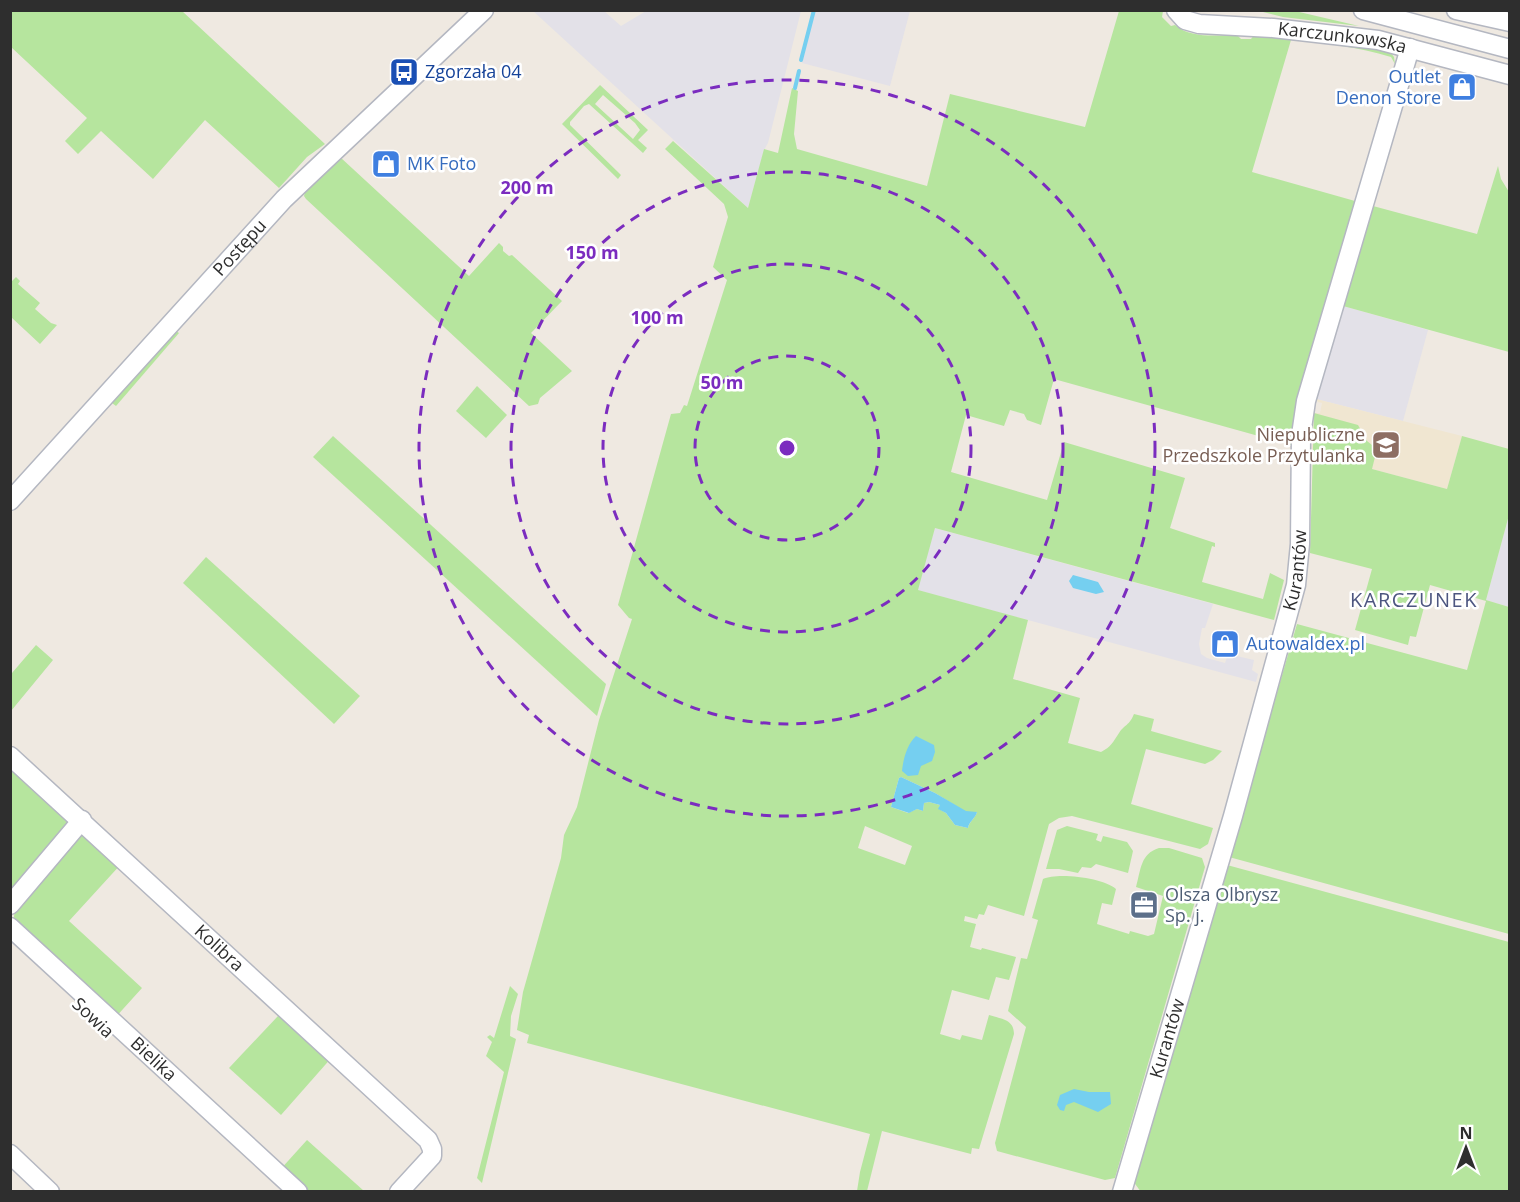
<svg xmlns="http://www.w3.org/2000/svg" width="1520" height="1202" font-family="'Open Sans',sans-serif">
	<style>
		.industrial { fill: #e3e1e8 }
		.education { fill: #f0e6d1 }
		.green { fill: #b6e59e; fill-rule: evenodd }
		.water { fill: #75cff0 }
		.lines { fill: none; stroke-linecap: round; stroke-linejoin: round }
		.stream { stroke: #75cff0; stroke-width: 4 }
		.minor-casing { stroke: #b4b7c1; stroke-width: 21 }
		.minor { stroke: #fff; stroke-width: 18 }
		.ring { fill: none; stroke: #7b2cbf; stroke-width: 3; stroke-dasharray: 10 8 }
		.labels { text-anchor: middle; stroke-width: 5; stroke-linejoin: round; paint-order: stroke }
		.street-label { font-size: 18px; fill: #2e2e2e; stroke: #fff }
		.transit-label { font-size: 18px; fill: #164399; stroke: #fff; text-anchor: start }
		.shop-label { font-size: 18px; fill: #366cbe; stroke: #fff; text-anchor: start }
		.education-label { font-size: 18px; fill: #785e54; stroke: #fff; text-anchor: end }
		.service-label { font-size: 18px; fill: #4e5e75; stroke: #fff; text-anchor: start }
		.neighbourhood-label { font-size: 20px; letter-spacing: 1.5px; fill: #4d5680; stroke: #fff }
		.centre { fill: #7b2cbf; stroke: #fff; stroke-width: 3 }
		.ring-label { font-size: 18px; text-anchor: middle; font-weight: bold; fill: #7b2cbf; stroke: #fff; stroke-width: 5; stroke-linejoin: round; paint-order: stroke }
	</style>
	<rect width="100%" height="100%" fill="#efe9e1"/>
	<g class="industrial">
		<polygon points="533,11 604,11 621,26 646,11 801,11 768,143 764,150 748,208"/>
		<polygon points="815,11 910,11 890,86 802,63"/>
		<polygon points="1343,306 1428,330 1403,421 1316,399"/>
		<polygon points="1509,515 1509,607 1486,600"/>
		<polygon points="935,528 1213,604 1205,628 1202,628 1199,644 1201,654 1207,658 1225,663 1228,654 1254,660 1252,670 1258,674 1256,682 917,590"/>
	</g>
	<polygon class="education" points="1316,399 1462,436 1447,489 1312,453 1314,413 1320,413 1322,403 1318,402"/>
	<g class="green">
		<polygon points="10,11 182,11 325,144 307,157 279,188 205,120 153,179 101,131 78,154 65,141 87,118 11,47"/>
		<path d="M1119,11H1163L1162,17L1171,26L1175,25C1191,39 1217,35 1237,35L1241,39H1251L1255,34L1292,35L1372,45V48L1391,53L1394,57L1395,64L1391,57C1358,47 1325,43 1291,40L1252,172L1355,201L1298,395L1291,445L1054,379L1041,425L1027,420L1024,414L1010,410L1004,426L966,415L951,472L1047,500L1064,442L1185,478L1170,528L1215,543V547L1212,546L1202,582L1263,599L1270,573L1284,580L1274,620L935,528L918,590L1028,620L1013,679L1080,698L1068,743L1101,752C1111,747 1113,742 1119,733C1125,724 1129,726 1134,714L1154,719L1151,731L1222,751L1213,760L1205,764L1146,749L1131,804L1213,828L1208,844L1200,849L1072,816L1059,818L1049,824L1024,916L988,905L984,915L979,914L977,919L965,916L964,921L976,924L970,947L981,950L982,948L1016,957L1009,980L996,977L989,1000L952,990L940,1034L960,1040L962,1035L982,1040L989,1015C1001,1019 1014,1019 1014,1034L979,1149L972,1148L971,1154L882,1131L867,1191H857L860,1172L870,1134L527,1043L529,1035L517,1030L523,992L561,858L564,835L577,807L599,720L632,619L629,618L618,605L671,414L680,413L684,405L687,406L727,280L713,267L728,217L724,204L665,149L673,141L748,208L764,149L778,153L792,88L798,91L794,134L797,149L927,186L950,94L1085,127ZM901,777L935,793L966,812H977C976,817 969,822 968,828L955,825L946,813L939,809L940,805L929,802L924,803L923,811L917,809L908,813L891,807L899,778ZM865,826L912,846L905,865L858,848Z"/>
		<polygon points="1259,11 1295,11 1359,26 1283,17"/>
		<path d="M600,85L648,130L638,140L647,148L643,153L589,104L584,106L570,122V125L621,175L618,179L562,124ZM603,95L635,123L640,130L633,139L595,104Z"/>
		<polygon points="340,157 469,276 499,243 503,247 503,251 509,256 512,255 562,301 531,333 572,371 540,398 538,404 529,406 306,199 304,196 305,192"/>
		<polygon points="1498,166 1501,179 1509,192 1509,352 1343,306 1373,206 1477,234"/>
		<polygon points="16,277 20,281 18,284 40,303 35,309 51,323 57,325 40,344 11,317 11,282"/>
		<polygon points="176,331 179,333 116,406 112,403"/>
		<polygon points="477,386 507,415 486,438 456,411"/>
		<polygon points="1314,413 1358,425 1367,441 1377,449 1372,469 1447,489 1462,436 1509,449 1509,515 1486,600 1509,607 1509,934 1229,857 1297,624 1467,670 1486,601 1430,585 1416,637 1410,636 1408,645 1355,630 1372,569 1310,553"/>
		<polygon points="333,436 606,684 597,716 313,457"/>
		<polygon points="206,557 360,696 334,724 183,583"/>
		<polygon points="36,645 53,660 11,711 11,672 12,673"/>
		<polygon points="10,760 70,822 10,900"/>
		<polygon points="1067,826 1098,834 1096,840 1101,842 1103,836 1127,842 1133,851 1128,873 1096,864 1091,868 1082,867 1078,873 1059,869 1046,869 1057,830"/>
		<polygon points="80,830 122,863 69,921 142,988 114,1019 16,927 14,917 15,908"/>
		<path d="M1159,848H1169L1202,858L1205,867L1115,1178L1105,1180L997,1151L995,1143L1026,1027L1008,1011L1021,958L1027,959L1038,920L1032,918L1043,879C1058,872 1104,878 1116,889L1112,905L1102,903L1097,924L1129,934L1130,931L1148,936L1154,934L1163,896L1136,887C1141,870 1140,854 1159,848Z"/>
		<polygon points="1227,865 1509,942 1509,1191 1141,1192 1133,1181"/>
		<polygon points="510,986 518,994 511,1016 510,1036 516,1039 482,1183 477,1178 504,1072 486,1056 492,1042 487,1037 490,1035 494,1038"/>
		<polygon points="284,1013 333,1056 281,1115 229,1068 278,1016"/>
		<polygon points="307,1140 364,1191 302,1191 279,1171"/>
	</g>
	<g class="water">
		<polygon points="1073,575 1098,582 1104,592 1096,594 1073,588 1069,581"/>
		<path d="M916,736L934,745L935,752L932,761L921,766L918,775L908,776L902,771C903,760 907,744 916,736Z"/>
		<path d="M901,777L935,793L966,811L977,812C976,818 969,821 968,828L955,825L946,813L938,809L940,805L929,802L924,803L923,811L917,809L909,813L891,807L899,778Z"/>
		<polygon points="1074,1089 1089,1092 1110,1092 1111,1104 1098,1112 1074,1102 1066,1105 1064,1111 1060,1110 1057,1105 1060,1095"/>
	</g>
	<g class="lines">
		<g class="stream">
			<polyline points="801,60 814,10"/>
			<polyline points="795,88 799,71"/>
		</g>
		<g class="minor-casing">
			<g id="minor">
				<path id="s1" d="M1176,10L1185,20L1199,24L1273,28L1378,40L1510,75"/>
				<polyline points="1363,10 1510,49"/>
				<polyline points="1456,10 1510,22"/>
				<path id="s2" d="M10,501L284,199L484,10"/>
				<path id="s3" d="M10,756L428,1140L432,1149V1156L399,1192"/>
				<polyline points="10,905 82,820"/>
				<path id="s4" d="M10,927L298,1192"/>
				<polyline points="10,1154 50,1192"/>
				<path id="s5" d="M1122,1192L1233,816L1296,585L1300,544L1301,435L1306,401L1410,48"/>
			</g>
		</g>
		<use href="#minor" class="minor"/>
	</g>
	<g class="ring">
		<circle cx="787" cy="448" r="92"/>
		<circle cx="787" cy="448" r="184"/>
		<circle cx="787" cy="448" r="276"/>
		<circle cx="787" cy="448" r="368"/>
	</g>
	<defs>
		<g id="bus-square" transform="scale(1.5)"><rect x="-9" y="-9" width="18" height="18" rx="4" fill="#1a4fb4" stroke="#fff"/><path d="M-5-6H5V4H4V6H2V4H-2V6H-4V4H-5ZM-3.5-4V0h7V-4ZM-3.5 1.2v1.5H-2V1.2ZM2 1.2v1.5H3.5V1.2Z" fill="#fff"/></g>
		<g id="shop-square" transform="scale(1.5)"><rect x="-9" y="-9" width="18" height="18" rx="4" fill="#3f7fe0" stroke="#fff"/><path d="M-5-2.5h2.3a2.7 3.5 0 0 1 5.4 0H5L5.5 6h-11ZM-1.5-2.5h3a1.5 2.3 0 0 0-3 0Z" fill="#fff"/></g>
		<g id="school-square" transform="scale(1.5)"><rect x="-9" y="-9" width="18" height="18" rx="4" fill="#8d6e63" stroke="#fff"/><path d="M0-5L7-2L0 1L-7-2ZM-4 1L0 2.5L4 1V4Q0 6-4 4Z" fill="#fff"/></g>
		<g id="office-square" transform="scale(1.5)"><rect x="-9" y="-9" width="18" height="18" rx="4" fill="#5c6f8a" stroke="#fff"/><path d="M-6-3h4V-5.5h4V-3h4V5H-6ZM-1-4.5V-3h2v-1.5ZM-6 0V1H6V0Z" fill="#fff"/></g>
	</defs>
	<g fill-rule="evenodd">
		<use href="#bus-square" x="404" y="72"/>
		<use href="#shop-square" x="1462" y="87"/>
		<use href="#shop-square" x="386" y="164"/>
		<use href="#school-square" x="1386" y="445"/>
		<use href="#shop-square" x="1225" y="644"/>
		<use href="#office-square" x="1144" y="905"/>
	</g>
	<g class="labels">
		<g class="street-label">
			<text dy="6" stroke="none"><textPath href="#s1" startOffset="172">Karczunkowska</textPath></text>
			<text dy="6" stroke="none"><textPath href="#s2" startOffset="342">Postępu</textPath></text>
			<text dy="6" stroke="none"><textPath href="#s5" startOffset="646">Kurantów</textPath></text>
			<text dy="6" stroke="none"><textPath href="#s3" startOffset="284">Kolibra</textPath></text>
			<text transform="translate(93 1018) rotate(43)" y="6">Sowia</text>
			<text dy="6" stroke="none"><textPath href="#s5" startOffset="160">Kurantów</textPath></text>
			<text dy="6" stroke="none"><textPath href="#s4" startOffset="195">Bielika</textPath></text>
		</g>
		<g class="transit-label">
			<text x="425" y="78">Zgorzała 04</text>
		</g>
		<g class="shop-label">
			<text x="1441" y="83" text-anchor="end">Outlet<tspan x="1441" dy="21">Denon Store</tspan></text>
			<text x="407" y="170">MK Foto</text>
			<text x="1246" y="650">Autowaldex.pl</text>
		</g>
		<g class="education-label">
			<text x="1365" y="441">Niepubliczne<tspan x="1365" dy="21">Przedszkole Przytulanka</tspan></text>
		</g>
		<g class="service-label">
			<text x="1165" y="901">Olsza Olbrysz<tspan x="1165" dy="21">Sp. j.</tspan></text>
		</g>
		<g class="neighbourhood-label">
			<text x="1414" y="607">KARCZUNEK</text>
		</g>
	</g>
	<circle cx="787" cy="448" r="9" class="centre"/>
	<g class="ring-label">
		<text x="527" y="194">200 m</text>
		<text x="592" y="259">150 m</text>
		<text x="657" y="324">100 m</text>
		<text x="722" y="389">50 m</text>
	</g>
	<rect width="1520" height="1202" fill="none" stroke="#2e2e2e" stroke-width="24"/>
	<g transform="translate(1466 1148)" stroke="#ffffff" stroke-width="4.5" paint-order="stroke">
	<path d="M0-4.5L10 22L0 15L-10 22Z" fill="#2e2e2e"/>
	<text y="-9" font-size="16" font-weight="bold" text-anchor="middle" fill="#2e2e2e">N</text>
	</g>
</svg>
